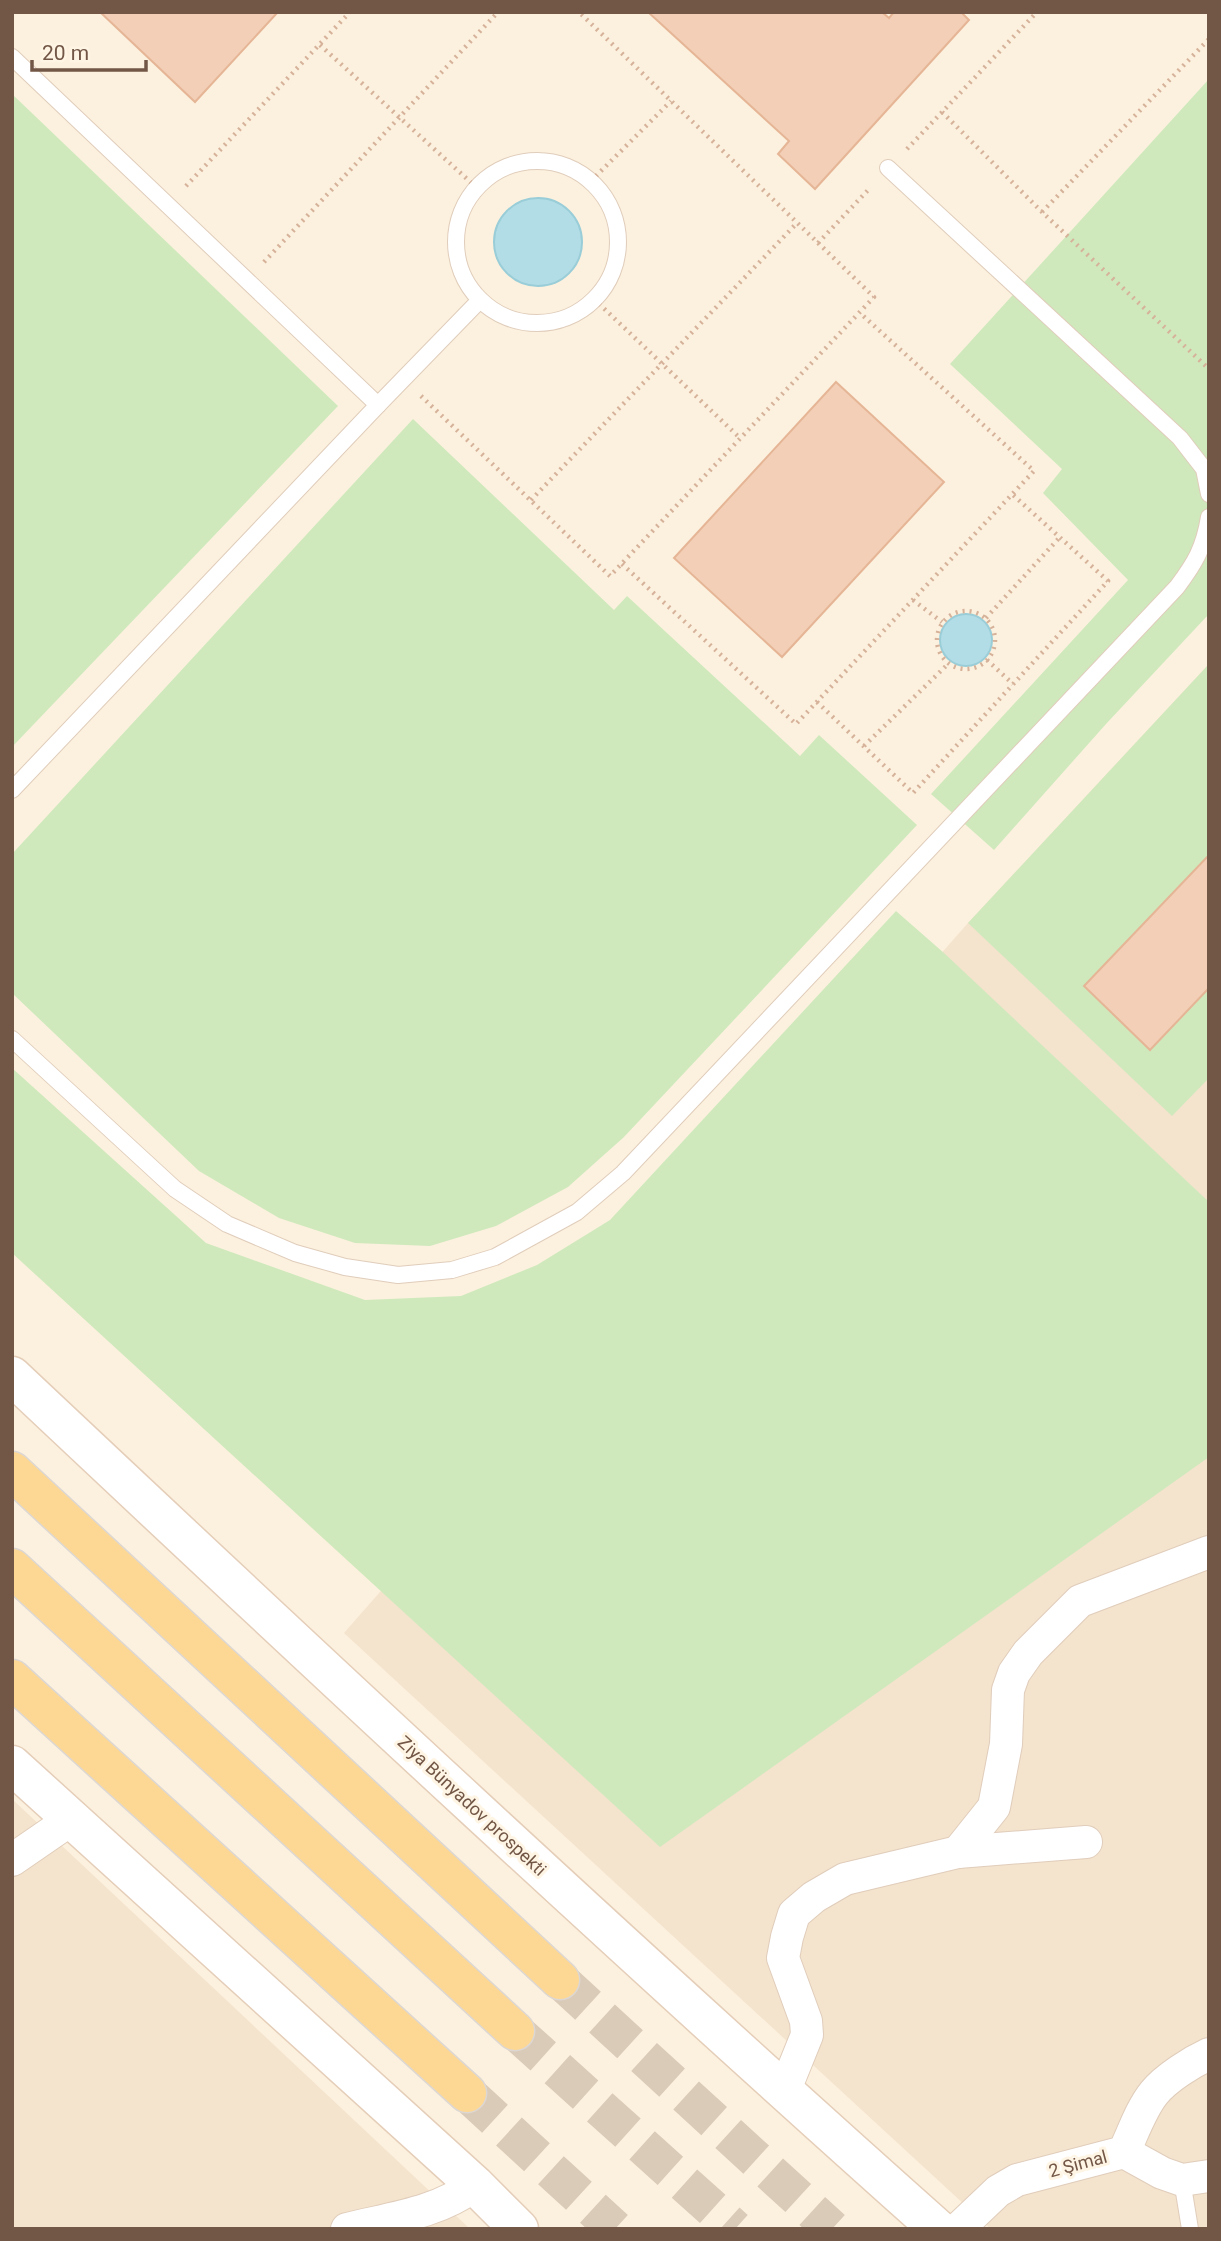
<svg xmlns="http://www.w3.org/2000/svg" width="1221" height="2241" font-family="Roboto,sans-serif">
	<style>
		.residential { fill: #f4e3cd }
		.green { fill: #cfe9bd }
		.water { fill: #b3dde6; stroke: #99cdd8; stroke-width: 2 }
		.building { fill: #f2cfb6; stroke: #e5b596; stroke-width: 2 }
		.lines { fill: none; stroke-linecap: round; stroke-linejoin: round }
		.primary-tunnel { stroke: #dacab8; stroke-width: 38; stroke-dasharray: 38 19; stroke-linecap: butt }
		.service-casing { stroke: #e0cdbb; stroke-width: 18 }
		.minor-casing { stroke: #e0cdbb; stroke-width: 34 }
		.secondary-casing { stroke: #e5ceb9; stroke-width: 41 }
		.primary-casing { stroke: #ddd7d3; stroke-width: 41 }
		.path { stroke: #d6b29a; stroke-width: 4.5; stroke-dasharray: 2 5; stroke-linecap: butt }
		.service { stroke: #fff; stroke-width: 16 }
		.minor { stroke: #fff; stroke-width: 32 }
		.secondary { stroke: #fff; stroke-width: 38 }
		.primary { stroke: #fdd895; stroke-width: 38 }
		.labels { text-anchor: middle; stroke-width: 6; stroke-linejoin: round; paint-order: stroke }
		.street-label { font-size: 18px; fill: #735746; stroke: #fff5e5 }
	</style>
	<rect width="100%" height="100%" fill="#fcf1de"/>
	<g class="residential">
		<polygon points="1209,664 1209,2229 991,2229 344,1633 968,923"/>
		<polygon points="12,1799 470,2229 12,2229"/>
	</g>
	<g class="green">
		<polygon points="1209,79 1209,614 1106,724 994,850 931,794 1128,580 1043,493 1062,469 950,364"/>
		<polygon points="12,94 338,406 12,747"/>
		<polygon points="413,419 614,610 627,596 800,756 819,735 917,825 624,1137 568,1187 496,1226 430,1246 355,1243 279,1218 199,1171 12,993 12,854"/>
		<polygon points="1209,664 1209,1078 1172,1116 968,923"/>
		<polygon points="896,911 944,953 1209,1202 1209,1457 660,1847 12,1253 12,1068 206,1243 365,1300 461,1296 537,1265 610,1220"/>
	</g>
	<g class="water">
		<circle cx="538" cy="242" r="44"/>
		<circle cx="966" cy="640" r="26"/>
	</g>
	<g class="building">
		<polygon points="100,12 278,12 195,102"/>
		<polygon points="648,12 882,12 889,18 894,12 961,12 969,20 815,189 778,154 789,141"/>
		<polygon points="836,382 944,482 782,657 674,558"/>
		<polygon points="1209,855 1209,988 1150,1050 1084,986"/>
	</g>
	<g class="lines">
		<g class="primary-tunnel">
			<polyline points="560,1980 832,2229"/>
			<polyline points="515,2031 735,2229"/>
			<polyline points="467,2093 615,2229"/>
		</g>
		<g class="service-casing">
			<g id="service">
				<polyline points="12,57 378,405"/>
				<circle cx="537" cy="242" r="81"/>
				<polyline points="888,168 1180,438 1204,469 1209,494"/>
				<polyline points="12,790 378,405 480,300"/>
				<path d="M12,1039L175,1189L227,1224L295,1253L345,1267L398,1275L452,1270L495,1257L577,1212L623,1173L1177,587C1195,563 1204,548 1209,517"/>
				<polyline points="1182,2180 1190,2229"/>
			</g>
		</g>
		<g class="minor-casing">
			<g id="minor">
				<polyline points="958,1852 994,1807 1006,1744 1008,1690 1014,1673 1028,1653 1080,1601 1209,1552"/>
				<polyline points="12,1860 73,1818"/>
				<polyline points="784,2092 807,2035 806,2021 783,1958 787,1937 794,1914 814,1897 845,1879 958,1852 1086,1842"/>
				<polyline points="1124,2152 1162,2173 1182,2180 1209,2176"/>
				<path d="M347,2229C392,2218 437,2213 475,2185"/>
				<path d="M958,2229L998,2191L1017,2180L1124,2152C1133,2133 1141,2109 1154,2093C1166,2078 1192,2062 1209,2054"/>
			</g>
		</g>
		<g class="secondary-casing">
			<g id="secondary">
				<path d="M12,1376C318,1664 625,1950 938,2229"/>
				<polyline points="12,1765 475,2185 519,2229"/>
			</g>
		</g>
		<g class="primary-casing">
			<g id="primary">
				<polyline points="12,1471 560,1980"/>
				<polyline points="12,1568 515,2031"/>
				<polyline points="12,1679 467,2093"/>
			</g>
		</g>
		<g class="path">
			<polyline points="320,45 477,188"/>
			<polyline points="942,112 1042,212 1209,369"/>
			<polyline points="907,149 1037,12"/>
			<polyline points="591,181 671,101"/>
			<polyline points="186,186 350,12"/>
			<polyline points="1042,212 1209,39"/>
			<polyline points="818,243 870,188"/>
			<polyline points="264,262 498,12"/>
			<polyline points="594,299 741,439"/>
			<polyline points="421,396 610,576 874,297 579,12"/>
			<polyline points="531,500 797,223"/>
			<polyline points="622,564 796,724 1034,471 860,313"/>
			<polyline points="913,600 942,622"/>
			<circle cx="966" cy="640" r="29"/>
			<polyline points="986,618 1060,537"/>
			<polyline points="987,660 1013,684"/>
			<polyline points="817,702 913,793 1108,581 1012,494"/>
			<polyline points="864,746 948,664"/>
		</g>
		<use href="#service" class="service"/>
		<use href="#minor" class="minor"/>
		<use href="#secondary" class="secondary"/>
		<use href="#primary" class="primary"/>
	</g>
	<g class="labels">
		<g class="street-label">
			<text transform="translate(472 1806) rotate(43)" y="6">Ziya Bünyadov prospekti</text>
			<text transform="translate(1078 2164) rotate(-15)" y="6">2 Şimal</text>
		</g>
	</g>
	<rect width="1221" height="2241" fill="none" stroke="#735746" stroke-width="28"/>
	<path d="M32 60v10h114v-10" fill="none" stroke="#735746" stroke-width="3.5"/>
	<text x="42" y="60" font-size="21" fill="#735746" stroke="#fff5e5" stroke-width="5" paint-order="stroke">20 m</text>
</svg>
